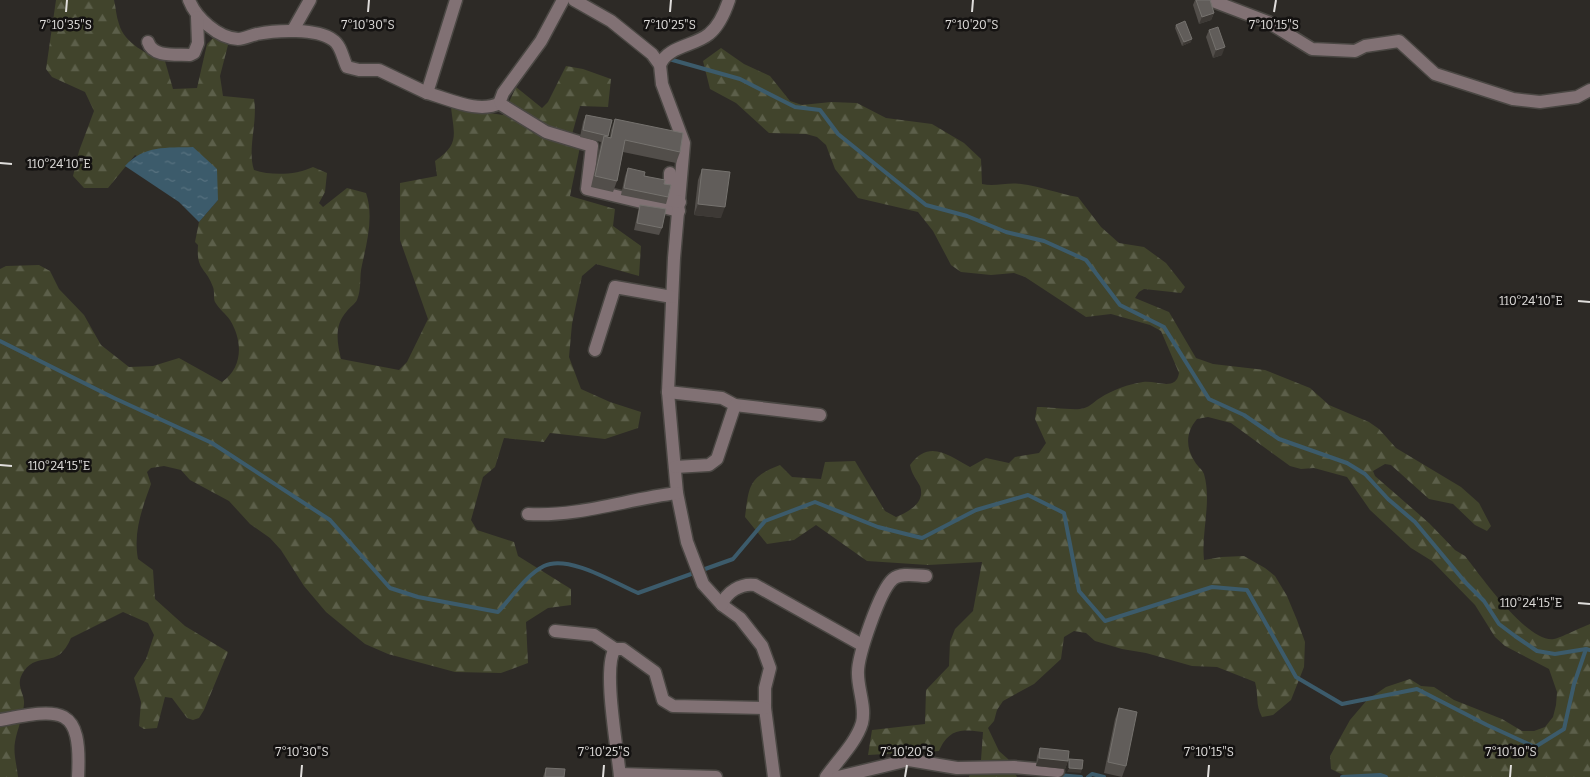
<svg xmlns="http://www.w3.org/2000/svg" width="1590" height="777" font-family="Bitter,serif">
	<style>
		.forest { fill: url(#forest-firs) }
		.water { fill: url(#water-ripples) }
		.lines { fill: none; stroke-linecap: round; stroke-linejoin: round }
		.stream { stroke: #3c5b6b; stroke-width: 4 }
		.minor-casing { stroke: #4a4743; stroke-width: 15 }
		.minor { stroke: #817174; stroke-width: 12 }
		.wall { fill: #524e4a }
		.shaded-wall { fill: #3d3935 }
		.building { fill: #615d5a; stroke: #75726e }
		.ticks { fill: none; stroke: #e0dedc; stroke-width: 2 }
		.ticks-label { font-size: 12px; text-anchor: middle; fill: #e0dedc; stroke: #141211; stroke-width: 5; stroke-linejoin: round; paint-order: stroke }
	</style>
	<defs>
		<pattern id="forest-firs" width="22" height="20" patternUnits="userSpaceOnUse" patternTransform="scale(1.25)"><rect width="22" height="20" fill="#41442c"/><path d="M5 1l3.5 6h-7zM16 11l3.5 6h-7z" fill="#5c5f4a"/></pattern>
		<pattern id="water-ripples" width="26" height="14" patternUnits="userSpaceOnUse" patternTransform="scale(1.25)"><rect width="26" height="14" fill="#3c5b6b"/><path d="M2 4q2-2 4 0t4 0M15 11q2-2 4 0t4 0" fill="none" stroke="#587280"/></pattern>
	</defs>
	<rect width="100%" height="100%" fill="#2d2a26"/>
	<g class="forest">
		<path d="M56,0H114C116,8 116,16 119,24C124,43 148,55 165,61L173,89L197,88L207,44L214,37L228,45L220,76L223,96L254,99C258,122 247,149 254,170C272,176 296,175 313,167L327,173L325,192L319,203L323,207L347,188L366,193C374,216 367,242 362,265C359,277 362,288 357,300C355,304 350,307 347,311C334,325 337,342 341,359L399,370L407,362L428,319L400,240V183L437,176L435,161C460,144 454,135 451,107L503,115L516,87L542,108L548,102L566,66L583,69L611,79L608,107L580,106L571,138L580,147L570,196L615,209L613,226L641,246L639,276L596,264L582,276L572,324L569,357L581,389L610,402L641,412L638,428L605,439L550,433L544,442L504,438L495,467L483,477L471,520L477,530L514,542L518,556L571,589V605L548,608L526,622L528,663L501,673L455,672L388,654L365,644L326,612L304,586L281,550L270,538L250,524L229,501L190,480L181,470L164,466L151,468L147,472L151,484C142,509 133,532 138,559L153,570L155,599L185,626L228,652L204,710L199,718L193,720L187,718L172,698L165,697L157,728L144,729L139,726L141,702L134,678L146,659L154,635L148,623L123,612L71,638C57,671 39,650 24,671C14,685 25,693 24,704C23,717 17,730 15,742C13,753 17,766 18,777H0V269L6,266L39,265L50,271L59,289L84,315L101,345L129,367L153,366L179,358L222,382C243,368 243,341 230,320C226,314 219,309 215,302C213,298 215,292 213,287C206,267 196,271 198,245L195,242L199,222L218,200L135,155L108,188H84L73,176L79,151L94,111L85,92L52,77L46,69Z"/>
		<path d="M721,48L744,64L770,76L790,101L802,105L831,102L857,103L886,118L932,124L964,143L981,159L982,184C995,187 1007,182 1021,184C1040,186 1059,194 1078,197L1101,227L1119,243L1144,247L1166,263L1185,287L1181,293L1144,289L1139,292L1135,298L1169,312L1196,358L1213,364L1265,370L1310,388L1329,405L1369,422L1379,429L1396,448L1461,487L1479,503L1491,526L1487,531L1475,525L1453,504L1429,499L1391,465L1385,464L1373,471L1375,476L1429,523L1455,550L1465,556C1481,576 1527,643 1554,639C1560,638 1582,627 1590,624V777H1347L1331,769L1330,756L1350,720L1367,700L1386,687L1410,679L1421,686L1434,687L1454,700L1502,719L1522,731H1534L1545,727L1553,717L1556,705L1557,692L1549,669L1505,646L1495,637L1475,605L1432,561L1411,548L1370,510L1347,477L1314,468L1301,469L1290,466L1231,423L1208,417L1197,419C1186,432 1185,447 1195,462C1197,466 1202,469 1204,474C1212,502 1201,532 1204,560L1221,557L1244,556L1265,568L1275,576L1287,596L1297,620L1305,642L1304,667L1291,700L1273,715L1262,717C1255,704 1259,696 1255,682L1217,667L1192,666L1146,653L1122,649L1095,641L1086,633L1074,631L1064,637L1061,659L1034,684L1003,701L997,710L994,721L988,728L999,751L1008,759L1017,777H969L973,762L981,760L983,732C962,729 949,728 939,751L868,755L872,730L925,724L926,690L949,666L950,642L955,629L973,611L982,562L928,565L867,561L816,525L794,540L767,544L745,517C749,485 749,477 780,465L792,477L821,479L825,462L855,461L885,511L896,517C908,512 926,503 920,486C916,478 912,475 910,465C929,439 948,455 970,467L986,458L1009,463L1015,457L1039,453L1046,443L1035,419L1037,407C1049,407 1069,410 1080,409C1089,408 1092,403 1100,398C1112,390 1129,384 1143,382C1156,380 1176,392 1179,373L1161,331L1150,325L1111,314L1086,317L1025,277L1014,273L991,275L961,272L951,265L933,231L918,212L858,198L835,169L826,145L817,137L806,134L769,133L736,103L710,89L703,61Z"/>
	</g>
	<path class="water" d="M193,147L217,169L218,200L199,222L179,202L125,166C144,145 167,148 193,147Z"/>
	<g class="lines">
		<g class="stream">
			<polyline points="669,59 740,79 795,107 820,110 838,134 926,205 967,216 1006,232 1044,241 1086,260 1120,305 1164,327 1209,399 1244,415 1279,439 1347,463 1365,474 1388,499 1415,522 1465,582 1484,601 1499,624 1515,636 1537,651 1555,654 1586,649"/>
			<path d="M0,341L114,398L212,443L330,520L390,588L418,597L498,612C512,597 526,575 544,566C568,554 615,583 638,593L733,559L765,521L815,502L878,527L922,538L976,510L1028,495L1064,513L1079,591L1105,621L1212,587L1247,590L1296,677L1342,704L1417,689L1487,725L1535,747L1564,729L1574,684L1586,649L1590,650"/>
			<polyline points="1058,775 1081,777"/>
			<polyline points="1088,777 1092,774 1104,777"/>
			<polyline points="1342,777 1380,775 1386,777"/>
		</g>
		<g class="minor-casing">
			<g id="minor">
				<path d="M189,0C196,18 218,38 238,39C245,39 251,35 257,34C276,30 317,28 333,40C341,45 343,59 347,67L359,70H379L427,93"/>
				<path d="M456,0L427,93C450,99 478,114 500,103"/>
				<polyline points="563,0 541,41 503,93 500,101 502,105 546,132 592,146 587,189 679,211"/>
				<polyline points="574,0 611,21 652,54 660,65 662,84 684,143 674,258 668,392 677,493 687,542 703,584 722,605 740,618 762,646 770,668 765,688 765,708 774,777"/>
				<polyline points="1210,0 1268,22 1312,49 1355,51 1365,46 1399,41 1435,74 1513,99 1540,102 1577,97 1590,90"/>
				<polyline points="293,30 310,0"/>
				<path d="M148,42C153,58 177,54 190,55L194,53L198,43L197,17"/>
				<path d="M660,65C667,46 695,46 709,34C719,26 725,12 729,0"/>
				<polyline points="670,173 670,200 680,202"/>
				<polyline points="595,350 615,287 672,297"/>
				<polyline points="668,392 722,398 735,405 820,415"/>
				<polyline points="675,467 709,465 717,459 735,405"/>
				<path d="M528,514C579,517 627,499 677,493"/>
				<path d="M722,605C726,592 741,583 755,585L862,645"/>
				<polyline points="555,631 594,635 615,649 623,649 655,672 663,700 673,706 765,708"/>
				<path d="M615,649C602,667 618,752 620,777"/>
				<path d="M0,720C62,708 82,705 78,777"/>
				<polyline points="620,774 716,777"/>
				<path d="M826,777C837,761 856,743 862,723C866,707 858,690 858,674C857,657 880,590 893,579C901,572 917,576 926,576"/>
				<polyline points="838,777 909,760 957,768 1014,767 1058,771"/>
			</g>
		</g>
		<use href="#minor" class="minor"/>
	</g>
	<g class="wall">
		<polygon points="1195,0 1210,0 1214,13 1211,20 1199,24 1193,5"/>
		<polygon points="1176,25 1191,42 1182,46 1175,28"/>
		<polygon points="1209,30 1222,55 1213,58 1206,37"/>
		<polygon points="586,115 612,120 608,137 610,137 611,130 615,119 680,152 676,163 623,152 617,181 613,192 591,187 600,147 601,142 580,137 583,122"/>
		<polygon points="628,168 664,184 668,197 666,204 621,195 625,176"/>
		<polygon points="702,169 721,218 694,215 698,180"/>
		<polygon points="640,205 662,228 659,235 634,230 638,212"/>
		<polygon points="1119,708 1126,766 1122,777 1104,773 1115,719"/>
		<polygon points="1040,748 1068,761 1065,769 1036,766 1037,756"/>
		<polygon points="546,768 564,777 543,777"/>
	</g>
	<g class="shaded-wall">
		<polygon points="1214,13 1211,20 1199,24 1202,17"/>
		<polygon points="1192,39 1191,42 1182,46 1184,42"/>
		<polygon points="1225,47 1222,55 1213,58 1216,50"/>
		<polygon points="698,204 725,207 721,218 694,215"/>
		<polygon points="1039,758 1068,761 1065,769 1036,766"/>
		<polygon points="1069,768 1082,769 1081,773 1067,772"/>
	</g>
	<g class="building">
		<polygon points="1196,0 1210,0 1214,13 1202,17"/>
		<polygon points="1185,21 1192,39 1184,42 1176,25"/>
		<polygon points="1218,27 1225,47 1216,50 1209,30"/>
		<polygon points="586,115 612,120 608,136 583,130"/>
		<polygon points="615,119 683,133 680,152 625,140 617,181 595,176 604,136 611,138"/>
		<polygon points="628,168 645,172 644,176 665,180 664,184 671,185 668,197 624,188"/>
		<polygon points="702,169 730,172 725,207 698,204"/>
		<polygon points="640,205 666,209 662,228 637,223"/>
		<polygon points="1119,708 1137,712 1126,766 1108,762"/>
		<polygon points="1040,748 1069,751 1068,761 1039,758"/>
		<polygon points="1069,759 1083,760 1082,769 1069,768"/>
		<polygon points="546,768 565,769 564,777 545,777"/>
	</g>
	<path class="ticks" d="M66,12L67,0M368,12L369,0M670,12L671,0M972,12L973,0M1274,12L1276,0M0,163L12,164M1578,301L1590,302M0,465L12,466M1578,603L1590,604M301,777L302,765M603,777L604,765M905,777L907,765M1208,777L1209,765M1510,777L1511,765"/>
	<g class="ticks-label">
		<text x="66" y="29">7°10'35"S</text>
		<text x="368" y="29">7°10'30"S</text>
		<text x="670" y="29">7°10'25"S</text>
		<text x="972" y="29">7°10'20"S</text>
		<text x="1274" y="29">7°10'15"S</text>
		<text x="59" y="168">110°24'10"E</text>
		<text x="1531" y="305">110°24'10"E</text>
		<text x="59" y="470">110°24'15"E</text>
		<text x="1531" y="607">110°24'15"E</text>
		<text x="302" y="756">7°10'30"S</text>
		<text x="604" y="756">7°10'25"S</text>
		<text x="907" y="756">7°10'20"S</text>
		<text x="1209" y="756">7°10'15"S</text>
		<text x="1511" y="756">7°10'10"S</text>
	</g>
</svg>
